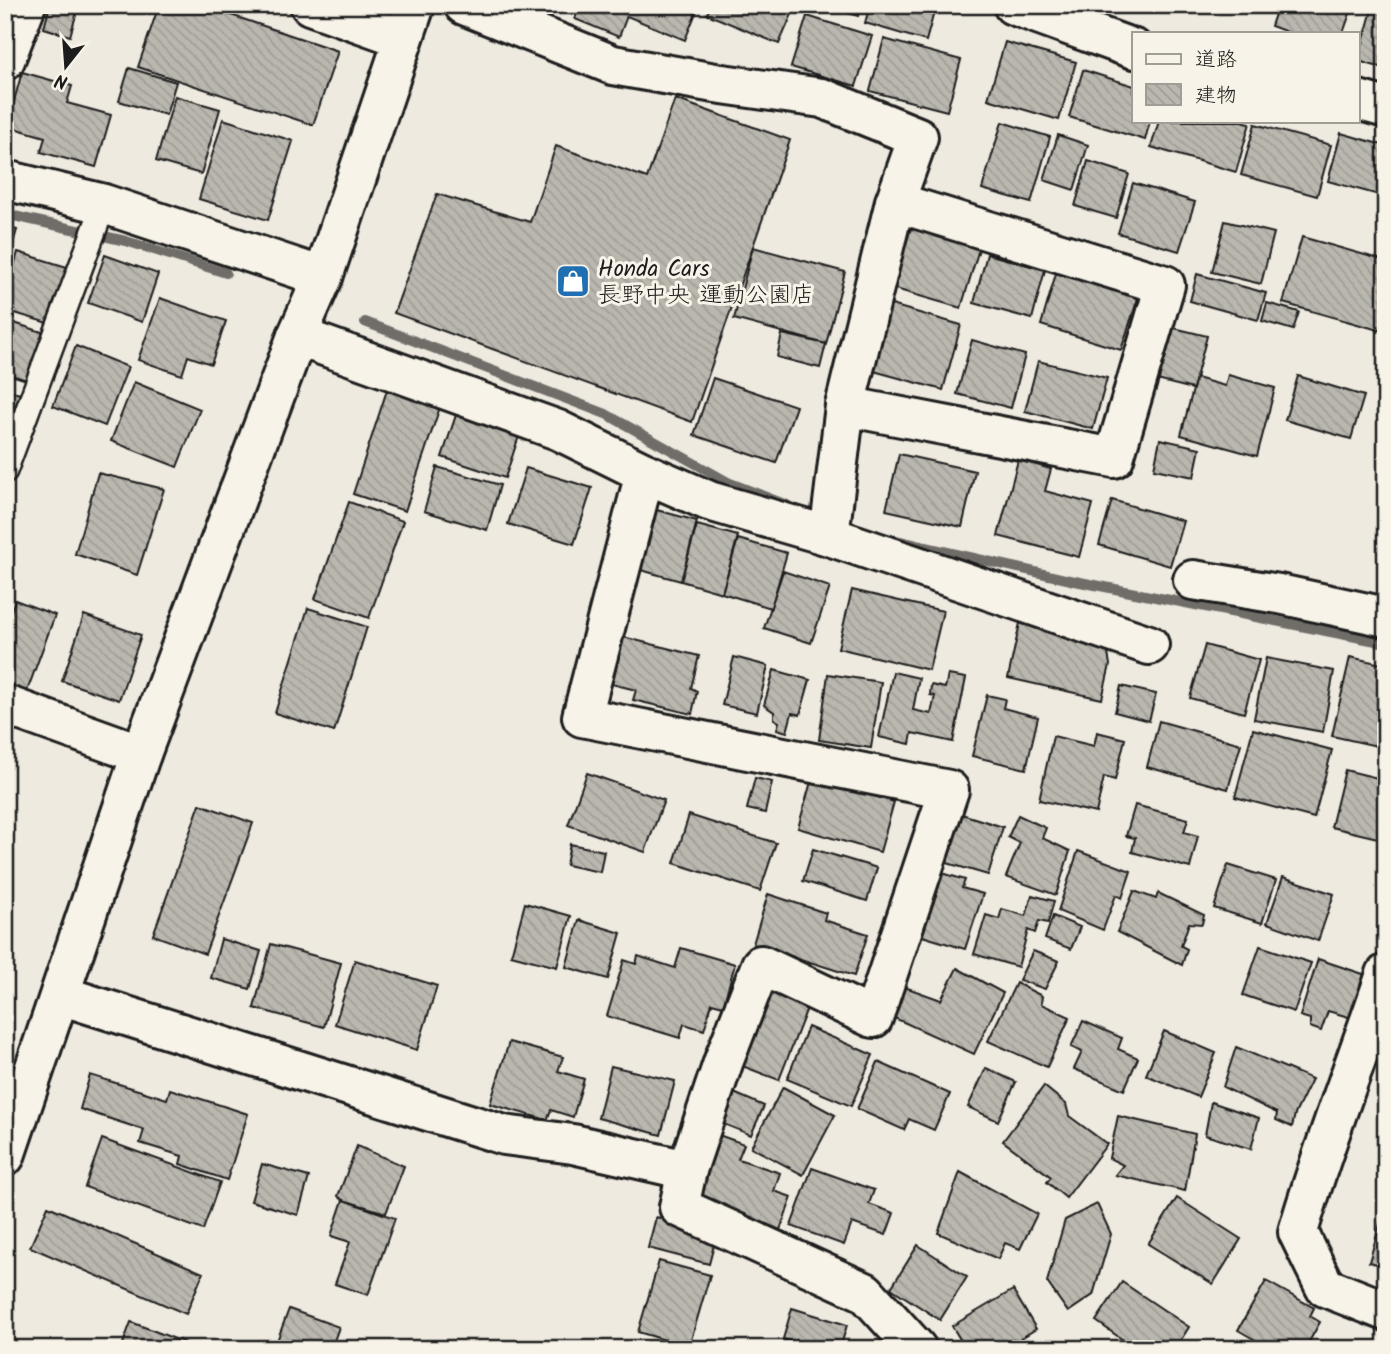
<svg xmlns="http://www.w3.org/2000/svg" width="1391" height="1354" font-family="Kalam,'Klee One',sans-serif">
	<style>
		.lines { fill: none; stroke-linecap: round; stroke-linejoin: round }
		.stream { stroke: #6f6d69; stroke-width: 10 }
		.building { fill: url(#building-back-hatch); stroke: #1c1c1c; stroke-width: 2 }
		.lane-casing { stroke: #1c1c1c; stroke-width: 28 }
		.street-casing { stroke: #1c1c1c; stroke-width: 44 }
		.secondary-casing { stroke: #1c1c1c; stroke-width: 44 }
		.lane { stroke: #f7f3e8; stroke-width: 23 }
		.street { stroke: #f7f3e8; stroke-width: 38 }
		.secondary { stroke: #f7f3e8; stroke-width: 38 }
		.labels { text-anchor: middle; stroke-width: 6; stroke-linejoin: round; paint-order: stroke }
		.poi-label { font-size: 23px; fill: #1c1c1c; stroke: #f7f3e8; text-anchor: start }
	</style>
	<defs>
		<pattern id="building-back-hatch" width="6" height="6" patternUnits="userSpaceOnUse" patternTransform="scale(1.75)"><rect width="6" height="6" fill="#bab7af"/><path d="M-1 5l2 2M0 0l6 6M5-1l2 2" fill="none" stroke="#9f9d96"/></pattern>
	</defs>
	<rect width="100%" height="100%" fill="#eeeae0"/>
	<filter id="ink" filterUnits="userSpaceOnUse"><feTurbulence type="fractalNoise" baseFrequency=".0143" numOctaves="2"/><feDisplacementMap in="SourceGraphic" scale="14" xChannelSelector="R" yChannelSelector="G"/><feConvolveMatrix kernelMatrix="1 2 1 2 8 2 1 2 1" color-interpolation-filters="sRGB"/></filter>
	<g filter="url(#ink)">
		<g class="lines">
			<g class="stream">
				<polyline points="5,214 126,241 226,273"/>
				<polyline points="365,322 606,414 730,483 787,505"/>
				<polyline points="892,539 1070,580 1386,643"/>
			</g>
		</g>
		<g class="building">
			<polygon points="50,5 79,5 70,36 44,28"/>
			<polygon points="159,5 201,5 338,51 313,125 138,67"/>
			<polygon points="580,5 699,5 685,40 627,16 619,37 575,19"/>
			<polygon points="711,5 796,5 779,44 707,14"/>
			<polygon points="822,5 861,5 858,16"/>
			<polygon points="870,5 936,5 926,41 865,23"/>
			<polygon points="1278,5 1353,5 1343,33 1290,33 1271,26"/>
			<polygon points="1373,6 1386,10 1386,69 1358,61"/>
			<polygon points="807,16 872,36 856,86 791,67"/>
			<polygon points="884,39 961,60 947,111 870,91"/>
			<polygon points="1005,42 1076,62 1059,120 988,99"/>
			<polygon points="129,68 176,82 166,115 119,101"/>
			<polygon points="1083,70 1134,86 1134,121 1150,121 1145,140 1069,117"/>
			<polygon points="22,72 72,86 67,103 111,115 96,167 41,152 45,137 7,126"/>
			<polygon points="175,96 220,109 201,174 156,161"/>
			<polygon points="675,99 790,140 692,422 394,313 437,194 530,222 556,146 647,178"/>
			<polygon points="223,119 293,141 268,220 199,199"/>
			<polygon points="1159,121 1241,121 1250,123 1236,172 1151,147"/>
			<polygon points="1002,122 1050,137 1031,203 982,189"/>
			<polygon points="1255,124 1331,145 1317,196 1241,175"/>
			<polygon points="1341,133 1386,146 1386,197 1328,181"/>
			<polygon points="1058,135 1088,145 1074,190 1044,180"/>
			<polygon points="1088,161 1129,174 1116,218 1075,206"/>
			<polygon points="1133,183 1195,202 1179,251 1118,233"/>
			<polygon points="1225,221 1274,233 1261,284 1212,272"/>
			<polygon points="5,227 17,230 8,260 5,260"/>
			<polygon points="911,228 979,249 961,308 892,288"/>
			<polygon points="1302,237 1386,261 1386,318 1382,331 1283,303"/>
			<polygon points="753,247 845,272 826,344 734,319"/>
			<polygon points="18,252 70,268 54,325 5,310 5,297"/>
			<polygon points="987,254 1045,270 1032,319 974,303"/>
			<polygon points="105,255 158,274 142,322 88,303"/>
			<polygon points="1057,270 1139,295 1121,350 1041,325"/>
			<polygon points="1197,274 1266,293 1258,320 1190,301"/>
			<polygon points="160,298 226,321 211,364 188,356 182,375 138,360"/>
			<polygon points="1267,303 1299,312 1293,330 1262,321"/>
			<polygon points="888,304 961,325 943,390 870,370"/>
			<polygon points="5,320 51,335 36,383 5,373"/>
			<polygon points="1170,327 1207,336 1193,389 1157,380"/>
			<polygon points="782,334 826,344 820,368 777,357"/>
			<polygon points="972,340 1025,355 1011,408 957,394"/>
			<polygon points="76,346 128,367 105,426 53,406"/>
			<polygon points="1038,361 1107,378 1093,429 1025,411"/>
			<polygon points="1228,375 1275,388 1257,456 1181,435 1196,378 1225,386"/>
			<polygon points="1298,376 1364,396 1351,439 1285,420"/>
			<polygon points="713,378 796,406 776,463 694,435"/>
			<polygon points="134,382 200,409 177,467 111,441"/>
			<polygon points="5,389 26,396 13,432 5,429"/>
			<polygon points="387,390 440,407 405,511 353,494"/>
			<polygon points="457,412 520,433 505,478 442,457"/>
			<polygon points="1160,439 1200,448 1194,477 1154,469"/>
			<polygon points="899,454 975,471 962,527 886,510"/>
			<polygon points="1018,460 1051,469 1045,491 1093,504 1079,557 998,536"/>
			<polygon points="437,467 500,485 487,530 424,511"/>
			<polygon points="526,468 592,488 574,544 508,524"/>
			<polygon points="98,473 164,489 137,575 75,554"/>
			<polygon points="1112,500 1183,521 1170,566 1099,545"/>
			<polygon points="349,502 403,521 369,618 315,599"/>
			<polygon points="653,509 697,521 681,581 637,569"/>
			<polygon points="697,525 738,536 722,593 681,581"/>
			<polygon points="738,539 787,553 771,608 722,593"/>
			<polygon points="783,571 830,587 811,643 764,628"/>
			<polygon points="852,590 943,611 929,670 838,648"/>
			<polygon points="15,600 55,615 26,694 5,687 5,627"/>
			<polygon points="308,608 367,627 334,732 275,713"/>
			<polygon points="84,615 141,635 119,700 62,681"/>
			<polygon points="1020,623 1106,641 1110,665 1102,699 1008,678"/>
			<polygon points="623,637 699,656 691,688 697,691 692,714 633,700 636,690 612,684"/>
			<polygon points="1205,645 1259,660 1244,713 1190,698"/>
			<polygon points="734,657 768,666 757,713 722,705"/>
			<polygon points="1350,657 1386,665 1386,748 1332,736"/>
			<polygon points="1266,658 1334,671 1323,732 1254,719"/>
			<polygon points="774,670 810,680 800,715 792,713 787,732 777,729 779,722 774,719 774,712 764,705"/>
			<polygon points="893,672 919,678 913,710 931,714 935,696 930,695 931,685 945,688 948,675 966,678 953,742 912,733 910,744 879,737"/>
			<polygon points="828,674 881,682 871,748 819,740"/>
			<polygon points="1121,686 1156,694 1149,721 1115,712"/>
			<polygon points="987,695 1005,699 1003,708 1038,717 1026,769 972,756"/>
			<polygon points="1159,721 1241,744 1228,789 1147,767"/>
			<polygon points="1253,729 1332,750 1314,818 1235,797"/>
			<polygon points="1097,732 1125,739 1115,780 1104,777 1096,813 1039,800 1053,736 1094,746"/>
			<polygon points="1345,770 1386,780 1386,840 1331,827"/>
			<polygon points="587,773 664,800 645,852 568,825"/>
			<polygon points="755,778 772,782 765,813 747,809"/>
			<polygon points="812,778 894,802 880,852 798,828"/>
			<polygon points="200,804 253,823 205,954 153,935"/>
			<polygon points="1135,805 1188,819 1184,832 1198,836 1190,868 1132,852 1135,838 1126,836"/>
			<polygon points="952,811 1003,827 988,875 937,860"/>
			<polygon points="689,815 776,843 760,891 674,863"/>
			<polygon points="1018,815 1046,828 1042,838 1070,851 1056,895 1006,877 1020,843 1008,837"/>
			<polygon points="570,844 604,851 600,872 566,865"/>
			<polygon points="813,849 877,868 867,901 803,881"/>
			<polygon points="1078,851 1131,871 1122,898 1116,895 1103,930 1058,911"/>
			<polygon points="1228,865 1276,880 1262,923 1214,908"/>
			<polygon points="939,872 965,880 962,888 983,894 965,949 919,935"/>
			<polygon points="1283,877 1334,894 1318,941 1267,923"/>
			<polygon points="1134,891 1156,899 1158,893 1204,915 1202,924 1189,923 1181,946 1187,949 1182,965 1117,932"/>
			<polygon points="768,894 826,913 824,920 868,934 854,976 753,944"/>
			<polygon points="1032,895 1054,901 1048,923 1039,921 1035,933 1028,930 1018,967 974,954 986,915 999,919 1002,909 1026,916"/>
			<polygon points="525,903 571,916 557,967 511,955"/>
			<polygon points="1053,916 1080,927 1071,949 1045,939"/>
			<polygon points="579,920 621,933 608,979 566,967"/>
			<polygon points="221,939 261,951 250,989 211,978"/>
			<polygon points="271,944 341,963 324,1027 254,1008"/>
			<polygon points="1260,946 1311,963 1294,1012 1243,995"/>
			<polygon points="681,948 735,964 723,1006 712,1003 704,1030 684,1024 680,1038 607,1016 624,960 636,964 638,956 675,968"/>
			<polygon points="1033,951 1059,961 1045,989 1019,980"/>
			<polygon points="1318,959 1366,975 1352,1018 1328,1011 1321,1031 1310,1027 1310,1019 1300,1016"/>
			<polygon points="355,960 437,986 417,1050 335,1024"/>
			<polygon points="957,968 1003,993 974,1054 890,1016 902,986 941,1000"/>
			<polygon points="1016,983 1042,996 1041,1004 1070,1017 1047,1067 988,1041"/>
			<polygon points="766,987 809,1003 779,1080 737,1064"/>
			<polygon points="1083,1021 1122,1038 1118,1049 1138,1058 1124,1090 1074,1069 1082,1052 1071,1047"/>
			<polygon points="808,1027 873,1055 851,1106 787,1079"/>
			<polygon points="1164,1031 1216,1053 1198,1097 1146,1075"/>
			<polygon points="509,1042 563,1057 558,1071 584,1079 573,1117 551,1110 547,1120 490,1104"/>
			<polygon points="1236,1047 1312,1079 1295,1114 1292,1127 1276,1120 1277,1113 1223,1087"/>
			<polygon points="878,1062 950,1094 934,1130 909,1119 904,1130 857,1109"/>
			<polygon points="611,1066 675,1081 661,1135 598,1118"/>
			<polygon points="986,1068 1016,1082 998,1121 968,1107"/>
			<polygon points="90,1075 167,1099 170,1089 248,1114 227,1180 180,1164 182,1156 140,1143 144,1130 80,1109"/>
			<polygon points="1044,1086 1066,1104 1069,1116 1107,1144 1066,1198 1047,1182 1051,1177 1003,1141"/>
			<polygon points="783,1087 835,1115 803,1175 751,1147"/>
			<polygon points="734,1093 764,1106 751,1135 721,1123"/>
			<polygon points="1211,1102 1259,1118 1251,1149 1205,1135"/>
			<polygon points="1118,1116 1195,1134 1185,1191 1115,1175 1123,1165 1109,1158"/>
			<polygon points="713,1133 744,1144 738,1159 780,1173 774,1191 792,1197 780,1230 691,1198"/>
			<polygon points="102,1139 220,1182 203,1230 85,1187"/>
			<polygon points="357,1146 404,1166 386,1213 343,1200 338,1196"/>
			<polygon points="262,1164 309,1177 298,1215 251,1201"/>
			<polygon points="812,1168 874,1190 869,1204 894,1213 886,1235 852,1223 844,1245 791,1226"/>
			<polygon points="960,1172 1037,1214 1020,1249 1005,1243 998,1259 938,1233"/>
			<polygon points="1177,1198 1241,1239 1213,1284 1148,1244"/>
			<polygon points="343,1200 395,1218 368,1295 335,1284 350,1242 331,1236"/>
			<polygon points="1097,1204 1111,1234 1093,1295 1068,1312 1047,1282 1065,1220"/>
			<polygon points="48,1206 203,1273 186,1314 30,1247"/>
			<polygon points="1384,1210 1386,1210 1386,1267 1369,1262"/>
			<polygon points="656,1217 717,1234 709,1264 648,1248"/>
			<polygon points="918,1245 967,1277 940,1320 891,1288"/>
			<polygon points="659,1261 710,1275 689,1347 638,1332"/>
			<polygon points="1266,1281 1314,1308 1310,1316 1320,1322 1305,1349 1271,1349 1238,1330"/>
			<polygon points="1122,1282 1189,1327 1175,1349 1136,1349 1096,1321"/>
			<polygon points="1013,1290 1036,1329 1003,1349 966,1349 952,1326"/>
			<polygon points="792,1308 847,1325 840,1349 815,1349 783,1339"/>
			<polygon points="289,1309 339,1327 331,1349 274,1349"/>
			<polygon points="131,1322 191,1345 189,1349 121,1349"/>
		</g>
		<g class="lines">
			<g class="lane-casing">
				<polyline id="lane" points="5,471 104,204"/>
			</g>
			<g class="street-casing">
				<g id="street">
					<polyline points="310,5 403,38"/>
					<polyline points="464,5 613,65 715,83 822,98 918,137 895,202 845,406 829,536"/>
					<polyline points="1013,5 1134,49"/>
					<polyline points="5,60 26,5"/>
					<polyline points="1358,100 1386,108"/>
					<polyline points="5,180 104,204 323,277"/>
					<polyline points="297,336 558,430 645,473 709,501 829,536 1149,645"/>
					<polyline points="845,406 1114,458 1165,285 895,202"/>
					<polyline points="645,473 582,717 949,790 873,1018 761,965 724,1060 687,1170 679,1207 865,1292 917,1349"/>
					<polyline points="1193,580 1279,594 1386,617"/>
					<polyline points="5,705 141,754"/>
					<path d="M1386,974C1357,1060 1323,1145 1298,1232L1325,1287L1386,1311"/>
					<polyline points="60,995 504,1135 573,1144 687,1170"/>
				</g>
			</g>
			<g class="secondary-casing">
				<polyline id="secondary" points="5,1156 141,754 297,336 323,277 415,5"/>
			</g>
			<use href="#lane" class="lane"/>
			<use href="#street" class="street"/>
			<use href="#secondary" class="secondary"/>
		</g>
	</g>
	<defs>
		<g id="shop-square" transform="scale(1.75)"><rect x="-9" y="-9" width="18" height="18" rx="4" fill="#1f6fb2" stroke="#f7f3e8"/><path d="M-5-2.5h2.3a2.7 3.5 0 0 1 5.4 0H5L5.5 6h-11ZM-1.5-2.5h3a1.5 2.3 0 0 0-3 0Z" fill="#fff"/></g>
	</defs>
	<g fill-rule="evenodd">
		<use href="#shop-square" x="573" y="281"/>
	</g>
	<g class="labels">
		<g class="poi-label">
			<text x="598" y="276">Honda Cars<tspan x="598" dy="26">長野中央 運動公園店</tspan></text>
		</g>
	</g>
	<rect width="1391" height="1354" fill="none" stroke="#f7f3e8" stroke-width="28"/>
	<rect x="14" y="14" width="1363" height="1326" fill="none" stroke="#1c1c1c" stroke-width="2.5" filter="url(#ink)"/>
	<rect x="1132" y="32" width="228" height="91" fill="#f7f3e8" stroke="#9f9d96" stroke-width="2"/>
	<rect x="1146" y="54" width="35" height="10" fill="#f7f3e8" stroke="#9f9d96" stroke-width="2"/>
	<text x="1195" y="66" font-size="21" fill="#1c1c1c">道路</text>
	<rect x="1146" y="84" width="35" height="21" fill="url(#building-back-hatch)" stroke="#9f9d96" stroke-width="2"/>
	<text x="1195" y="102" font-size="21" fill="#1c1c1c">建物</text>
	<g transform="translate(66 66) rotate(197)" stroke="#f7f3e8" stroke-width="5" paint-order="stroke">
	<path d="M0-5L12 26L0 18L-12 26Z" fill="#1c1c1c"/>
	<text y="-10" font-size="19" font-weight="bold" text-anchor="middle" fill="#1c1c1c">N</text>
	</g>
</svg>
